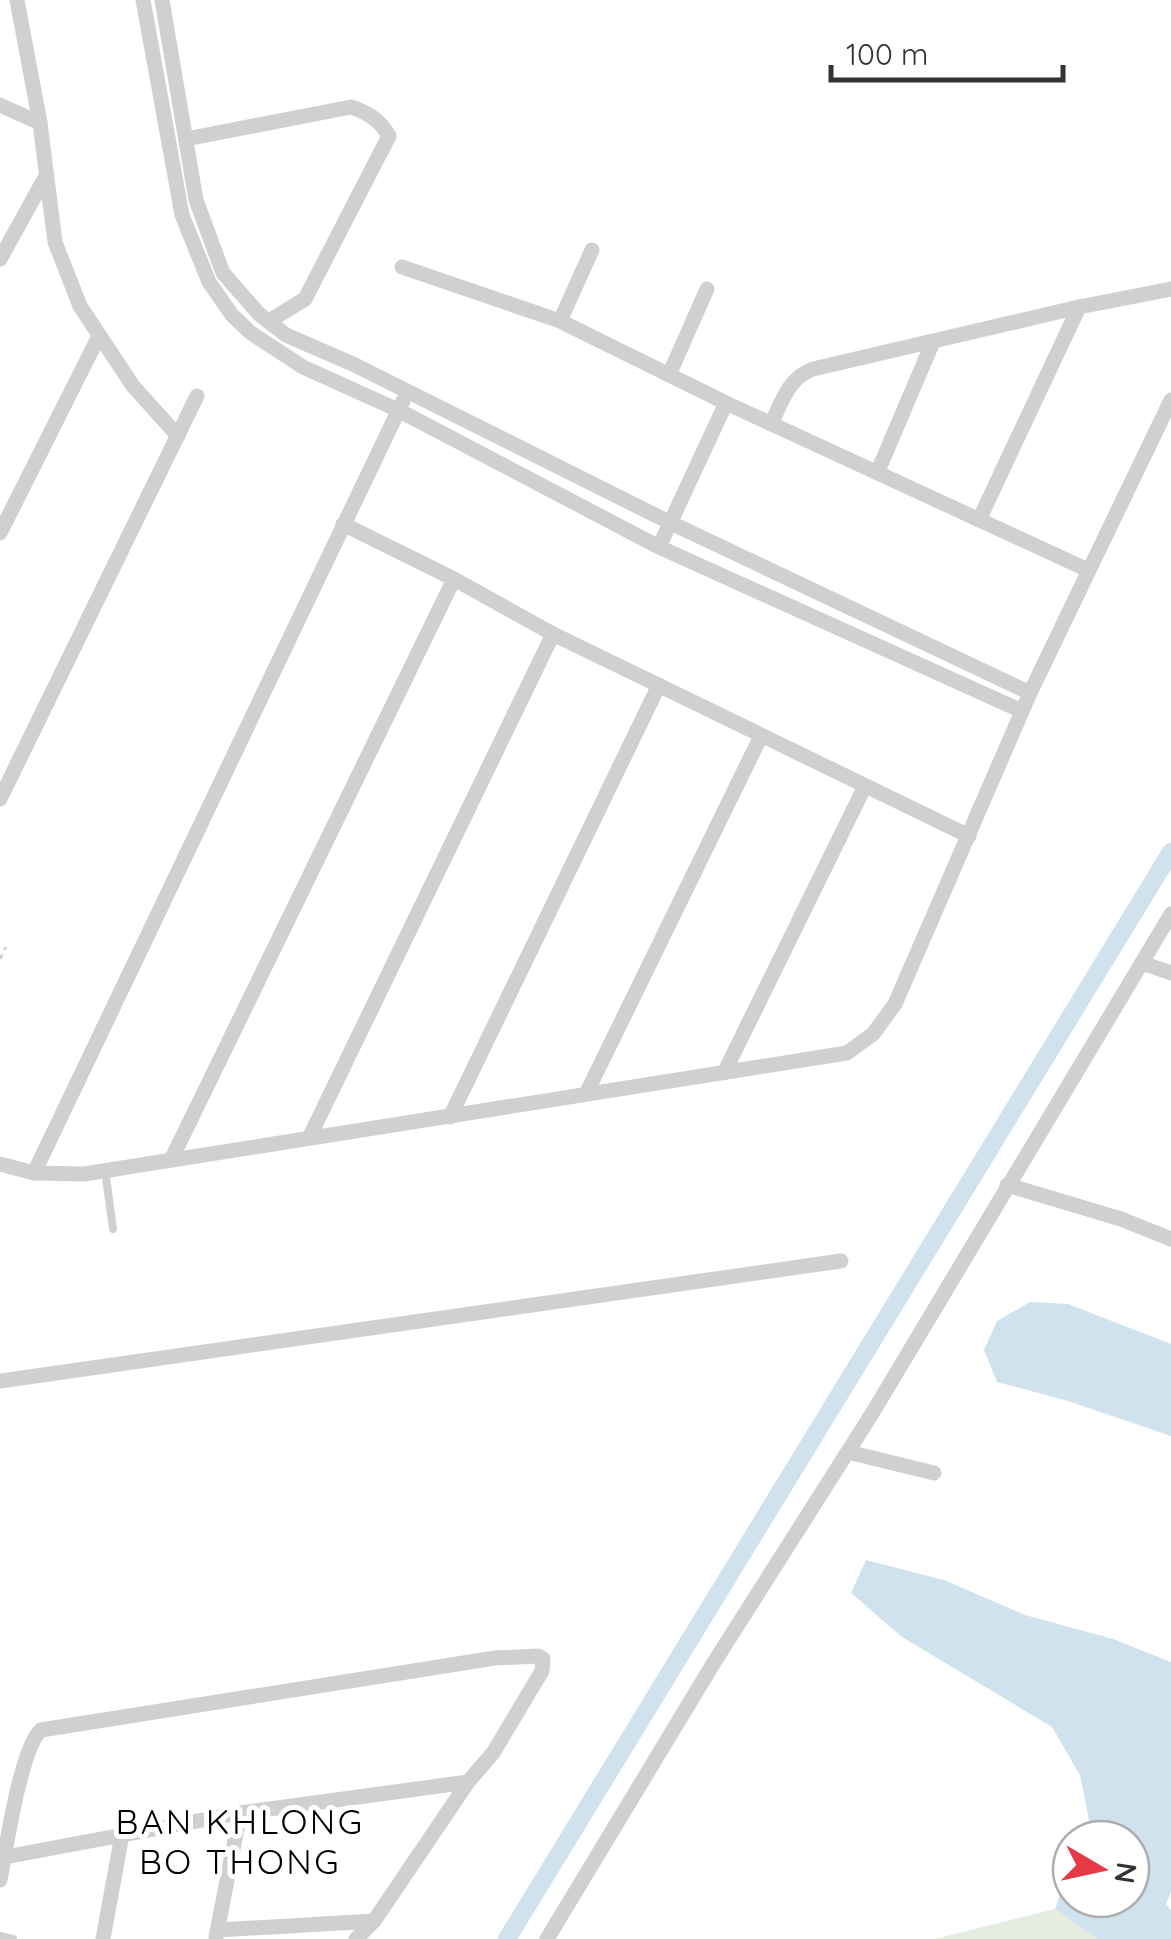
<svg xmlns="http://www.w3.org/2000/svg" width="1171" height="1939" font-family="Quicksand,sans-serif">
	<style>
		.green { fill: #e6ecdf }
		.water { fill: #cfe2ee }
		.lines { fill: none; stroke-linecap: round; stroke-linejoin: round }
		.canal { stroke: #cfe2ee; stroke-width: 18 }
		.path { stroke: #cdcdcd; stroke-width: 2.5; stroke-dasharray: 5 5; stroke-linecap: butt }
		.service { stroke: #d0d0d0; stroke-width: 8 }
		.minor { stroke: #d0d0d0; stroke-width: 15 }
		.labels { text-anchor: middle; stroke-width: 10; stroke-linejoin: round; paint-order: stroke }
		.quarter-label { font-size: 35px; letter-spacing: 2.5px; fill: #000; stroke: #fff }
	</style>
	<rect width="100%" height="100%" fill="#fff"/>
	<polygon class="green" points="1055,1909 1098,1939 935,1939"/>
	<g class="water">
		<polygon points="1030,1302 1068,1304 1171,1344 1171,1436 1068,1401 997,1382 984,1350 997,1321"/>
		<polygon points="866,1560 944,1580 1025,1615 1113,1639 1171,1662 1171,1892 1166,1904 1171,1910 1171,1939 1098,1939 1055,1909 1071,1862 1071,1899 1131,1899 1131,1839 1081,1839 1089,1820 1080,1775 1052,1727 902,1637 851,1593"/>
	</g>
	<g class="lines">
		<polyline class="canal" points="507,1939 1171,852"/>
		<polyline class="path" points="0,959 6,947"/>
		<g class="service">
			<polyline points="105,1170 113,1229"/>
			<polyline points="0,1936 13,1939"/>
		</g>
		<g class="minor">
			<polyline points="17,0 40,123 55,242 80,306 133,386 178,436"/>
			<polyline points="143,0 182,215 209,282 232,315 251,333 303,367 398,410 659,547 1022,711"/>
			<polyline points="162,0 196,200 223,273 259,314 286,335 355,365 671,523 1030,693"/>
			<polyline points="0,105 40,123"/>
			<path d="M186,139L351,107C367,112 381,121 389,136L305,299L269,321"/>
			<polyline points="0,259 46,176"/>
			<polyline points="402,267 560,321 726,403 1088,570"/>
			<polyline points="560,321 592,250"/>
			<polyline points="669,375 707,289"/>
			<path d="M771,424C782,402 788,378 813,369L1079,307L1171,289"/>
			<polyline points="878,471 932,344"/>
			<polyline points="979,520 1079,307"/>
			<polyline points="343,524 454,579 553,634 969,836"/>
			<polyline points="0,533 99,336"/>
			<polyline points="659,547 726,403"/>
			<polyline points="0,799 197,396"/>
			<polyline points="1142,963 1171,973"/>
			<polyline points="724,1073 865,786"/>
			<polyline points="586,1094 761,736"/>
			<polyline points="450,1117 659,685"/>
			<polyline points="309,1138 553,634"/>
			<polyline points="172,1158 454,579"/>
			<polyline points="0,1164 34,1173 84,1174 847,1053 873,1034 895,1004 1030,693 1171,400"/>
			<polyline points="34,1173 403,401"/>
			<polyline points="1007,1185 1121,1219 1171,1239"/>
			<polyline points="0,1381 841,1261"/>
			<polyline points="848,1452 934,1473"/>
			<polyline points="5,1857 240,1813 468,1782"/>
			<path d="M0,1880C6,1849 21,1747 41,1730L495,1658L538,1656L543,1659L542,1671L493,1753L468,1782L374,1921L356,1939"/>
			<polyline points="218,1930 374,1921"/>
			<polyline points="216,1937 240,1813"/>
			<polyline points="103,1939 122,1835"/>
			<polyline points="547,1939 713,1664 873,1412 1171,914"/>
		</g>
	</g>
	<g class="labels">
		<g class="quarter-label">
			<text x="240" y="1834">BAN KHLONG<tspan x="240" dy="40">BO THONG</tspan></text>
		</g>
	</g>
	<g transform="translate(1101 1869) rotate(99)"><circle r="48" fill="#ffffff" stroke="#adadad" stroke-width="2.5"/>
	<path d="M0-8L18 38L0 25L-18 38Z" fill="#e63946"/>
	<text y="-15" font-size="28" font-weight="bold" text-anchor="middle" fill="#333333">N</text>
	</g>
	<path d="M831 65v15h232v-15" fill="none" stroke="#333333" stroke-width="5"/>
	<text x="846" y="65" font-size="30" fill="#333333" stroke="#ffffff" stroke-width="8" paint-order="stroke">100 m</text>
</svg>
